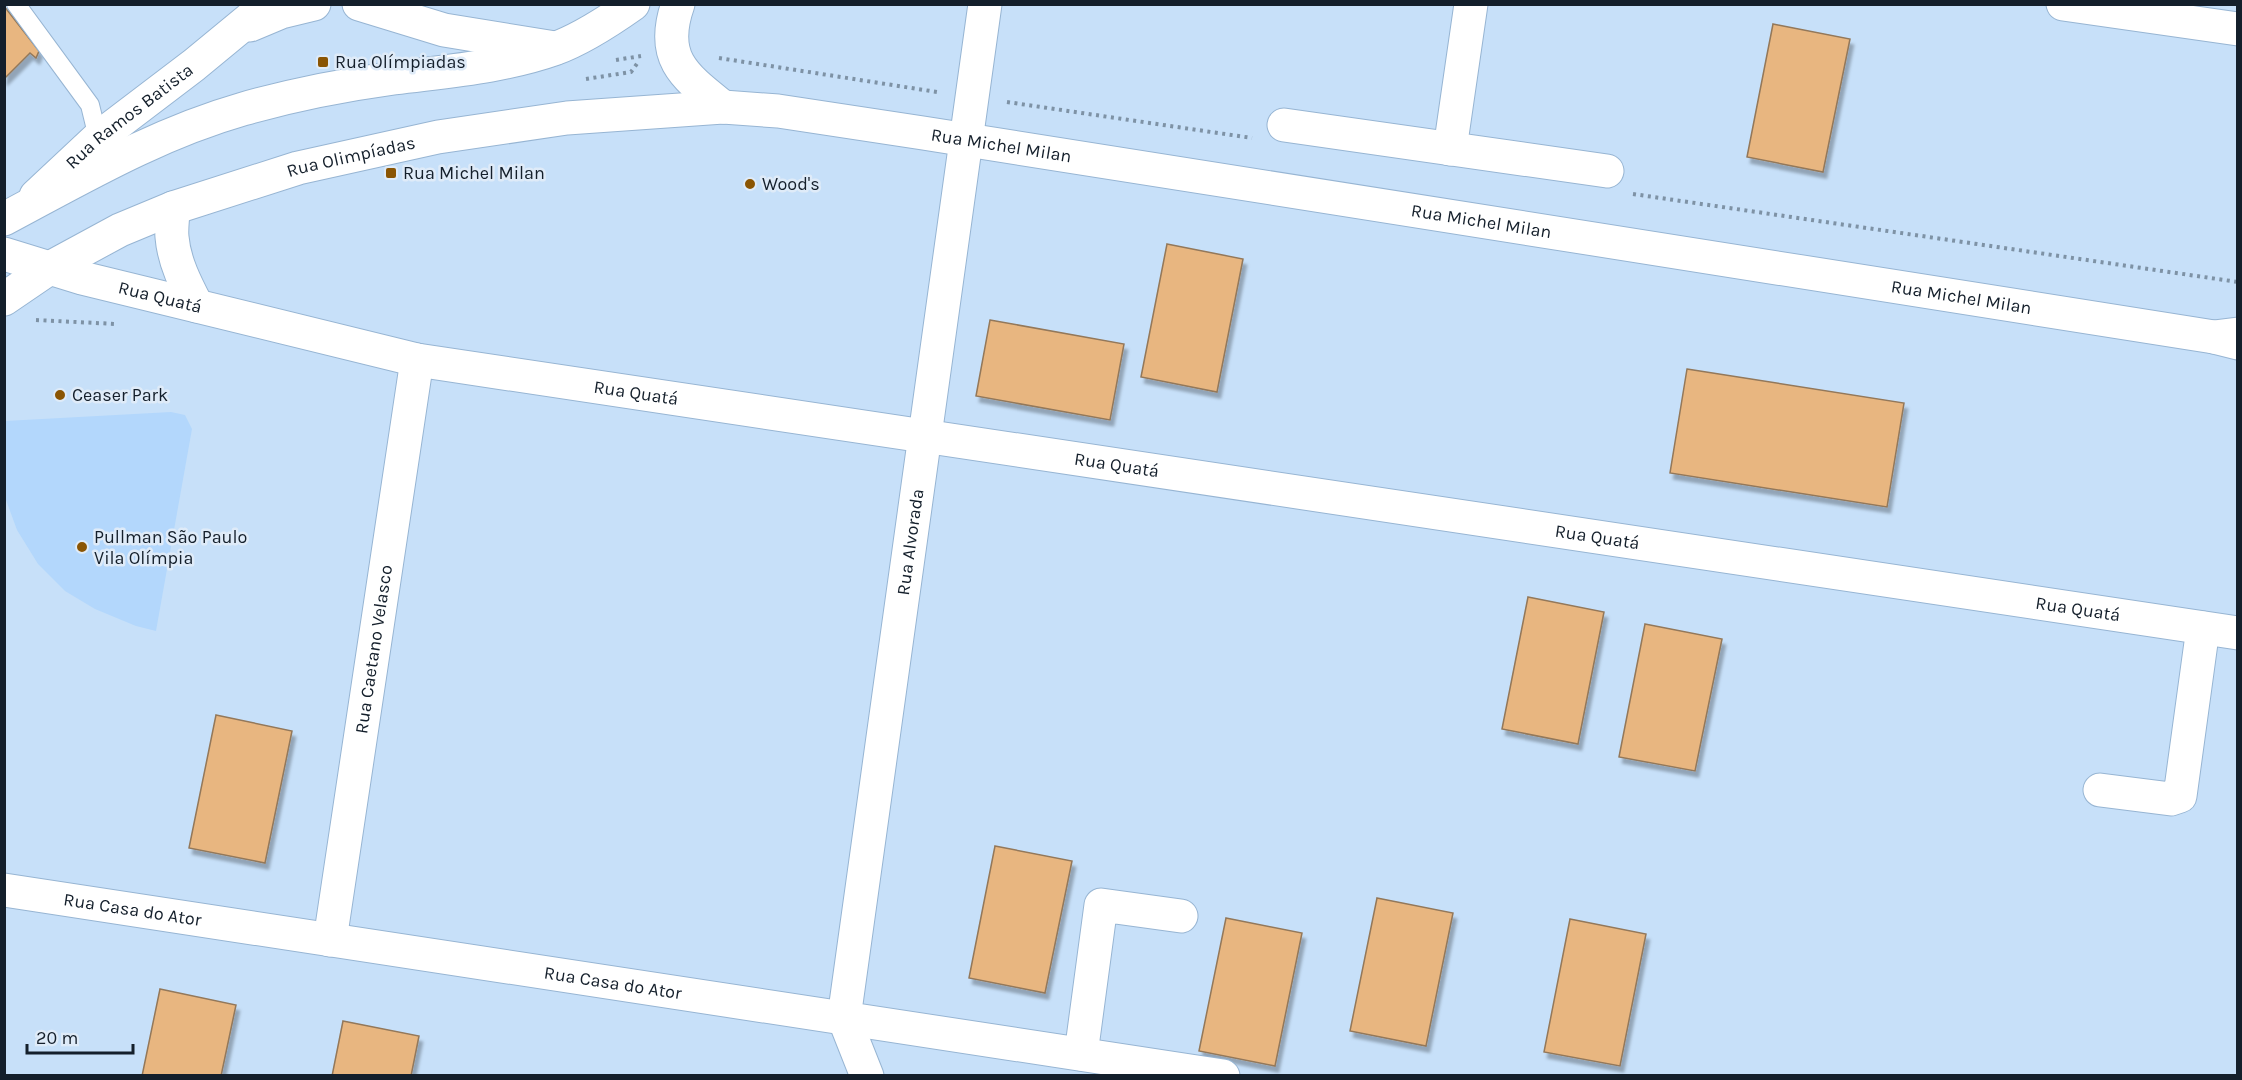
<svg xmlns="http://www.w3.org/2000/svg" width="2242" height="1080" font-family="Karla,sans-serif">
	<style>
		.built { fill: #b3d7fc }
		.building { fill: #e8b680; stroke: #93785a; stroke-width: 1.5; filter: url(#shadow) }
		.lines { fill: none; stroke-linecap: round; stroke-linejoin: round }
		.lane-casing { stroke: #97b5d3; stroke-width: 20 }
		.street-casing { stroke: #97b5d3; stroke-width: 35 }
		.secondary-casing { stroke: #97b5d3; stroke-width: 35 }
		.primary-casing { stroke: #97b5d3; stroke-width: 35 }
		.path { stroke: #7e92a5; stroke-width: 4; stroke-dasharray: 3 4.5; stroke-linecap: butt }
		.lane { stroke: #fff; stroke-width: 18 }
		.street { stroke: #fff; stroke-width: 33 }
		.secondary { stroke: #fff; stroke-width: 33 }
		.primary { stroke: #fff; stroke-width: 33 }
		.poi-dot { fill: #8a5503; stroke: #dfebf8; stroke-width: 2 }
		.labels { text-anchor: middle; stroke-width: 5; stroke-linejoin: round; paint-order: stroke }
		.poi-label { font-size: 18px; fill: #141f2b; stroke: #dfebf8; text-anchor: start }
		.street-label { font-size: 18px; fill: #141f2b; stroke: #dfebf8 }
	</style>
	<defs>
		<filter id="shadow"><feDropShadow dx="3.5" dy="6" stdDeviation="1.5" flood-color="#0004"/></filter>
	</defs>
	<rect width="100%" height="100%" fill="#c7e0f9"/>
	<polygon class="built" points="171,412 185,415 192,429 156,631 136,626 95,609 65,591 38,564 17,530 6,500 4,491 5,421"/>
	<g class="building">
		<polygon points="4,6 39,51 36,58 30,53 4,79"/>
		<polygon points="1773,24 1850,39 1823,172 1747,157"/>
		<polygon points="1167,244 1243,259 1217,392 1141,377"/>
		<polygon points="990,320 1124,344 1110,420 976,396"/>
		<polygon points="1687,369 1904,403 1887,507 1670,473"/>
		<polygon points="1528,597 1604,612 1578,744 1502,729"/>
		<polygon points="1645,624 1722,639 1695,771 1619,757"/>
		<polygon points="216,715 292,731 265,863 189,848"/>
		<polygon points="995,846 1072,861 1045,993 969,978"/>
		<polygon points="1377,898 1453,913 1426,1046 1350,1031"/>
		<polygon points="1226,918 1302,933 1275,1066 1199,1051"/>
		<polygon points="1570,919 1646,934 1620,1066 1544,1052"/>
		<polygon points="160,989 236,1005 221,1076 142,1076"/>
		<polygon points="343,1021 419,1036 411,1076 332,1076"/>
	</g>
	<g class="lines">
		<g class="lane-casing">
			<polyline id="lane" points="16,4 90,105 98,138"/>
		</g>
		<g class="street-casing">
			<g id="street">
				<polyline points="359,4 444,30 555,48"/>
				<polyline points="250,25 281,12 314,4"/>
				<polyline points="1284,125 1607,171"/>
				<polyline points="1450,149 1471,4"/>
				<path id="s1" d="M36,196L98,138L194,65L268,4"/>
				<path id="s2" d="M4,254L82,278L417,360L2238,633"/>
				<polyline points="2100,790 2171,799 2180,796 2203,628"/>
				<path id="s3" d="M4,890L1223,1076"/>
				<path id="s4" d="M330,940L417,360"/>
				<polyline points="1081,1054 1101,905 1181,916"/>
			</g>
		</g>
		<g class="secondary-casing">
			<g id="secondary">
				<path d="M678,4C659,58 684,76 723,107"/>
				<polyline points="2063,4 2238,29"/>
				<path d="M173,208C173,218 171,228 172,237C174,262 186,285 197,306"/>
				<path d="M4,219C83,177 156,134 243,109C292,95 343,85 394,78C447,71 503,67 554,49C582,39 609,21 633,4"/>
				<path id="s5" d="M4,299L48,269L120,230L173,208L298,168L438,137L567,118L723,107L778,111L923,133L2214,337L2238,334"/>
				<path id="s6" d="M867,1076L844,1018L985,4"/>
			</g>
		</g>
		<g class="primary-casing">
			<polyline id="primary" points="2214,337 2238,343"/>
		</g>
		<g class="path">
			<polyline points="719,58 937,92"/>
			<polyline points="616,60 641,56"/>
			<polyline points="586,79 631,72 639,61"/>
			<polyline points="1007,102 1252,138"/>
			<polyline points="1633,194 2238,282"/>
			<polyline points="36,320 116,324"/>
		</g>
		<use href="#lane" class="lane"/>
		<use href="#street" class="street"/>
		<use href="#secondary" class="secondary"/>
		<use href="#primary" class="primary"/>
	</g>
	<g class="poi-dot">
		<rect x="317" y="56" width="12" height="12" rx="3"/>
		<rect x="385" y="167" width="12" height="12" rx="3"/>
		<circle cx="750" cy="184" r="6"/>
		<circle cx="60" cy="395" r="6"/>
		<circle cx="82" cy="547" r="6"/>
	</g>
	<g class="labels">
		<g class="poi-label">
			<text x="335" y="68">Rua Olímpiadas</text>
			<text x="403" y="179">Rua Michel Milan</text>
			<text x="762" y="190">Wood's</text>
			<text x="72" y="401">Ceaser Park</text>
			<text x="94" y="543">Pullman São Paulo<tspan x="94" dy="21">Vila Olímpia</tspan></text>
		</g>
		<g class="street-label">
			<text dy="6" stroke="none"><textPath href="#s1" startOffset="123">Rua Ramos Batista</textPath></text>
			<text dy="6" stroke="none"><textPath href="#s5" startOffset="1035">Rua Michel Milan</textPath></text>
			<text dy="6" stroke="none"><textPath href="#s5" startOffset="378">Rua Olimpíadas</textPath></text>
			<text dy="6" stroke="none"><textPath href="#s5" startOffset="1521">Rua Michel Milan</textPath></text>
			<text dy="6" stroke="none"><textPath href="#s2" startOffset="162">Rua Quatá</textPath></text>
			<text dy="6" stroke="none"><textPath href="#s5" startOffset="2007">Rua Michel Milan</textPath></text>
			<text dy="6" stroke="none"><textPath href="#s2" startOffset="648">Rua Quatá</textPath></text>
			<text dy="6" stroke="none"><textPath href="#s2" startOffset="1134">Rua Quatá</textPath></text>
			<text dy="6" stroke="none"><textPath href="#s2" startOffset="1620">Rua Quatá</textPath></text>
			<text dy="6" stroke="none"><textPath href="#s6" startOffset="543">Rua Alvorada</textPath></text>
			<text dy="6" stroke="none"><textPath href="#s2" startOffset="2106">Rua Quatá</textPath></text>
			<text dy="6" stroke="none"><textPath href="#s4" startOffset="294">Rua Caetano Velasco</textPath></text>
			<text dy="6" stroke="none"><textPath href="#s3" startOffset="130">Rua Casa do Ator</textPath></text>
			<text dy="6" stroke="none"><textPath href="#s3" startOffset="616">Rua Casa do Ator</textPath></text>
		</g>
	</g>
	<rect width="2242" height="1080" fill="none" stroke="#141f2b" stroke-width="12"/>
	<path d="M27 1044v9h106v-9" fill="none" stroke="#141f2b" stroke-width="3"/>
	<text x="36" y="1044" font-size="18" fill="#141f2b" stroke="#dfebf8" stroke-width="4.5" paint-order="stroke">20 m</text>
</svg>
